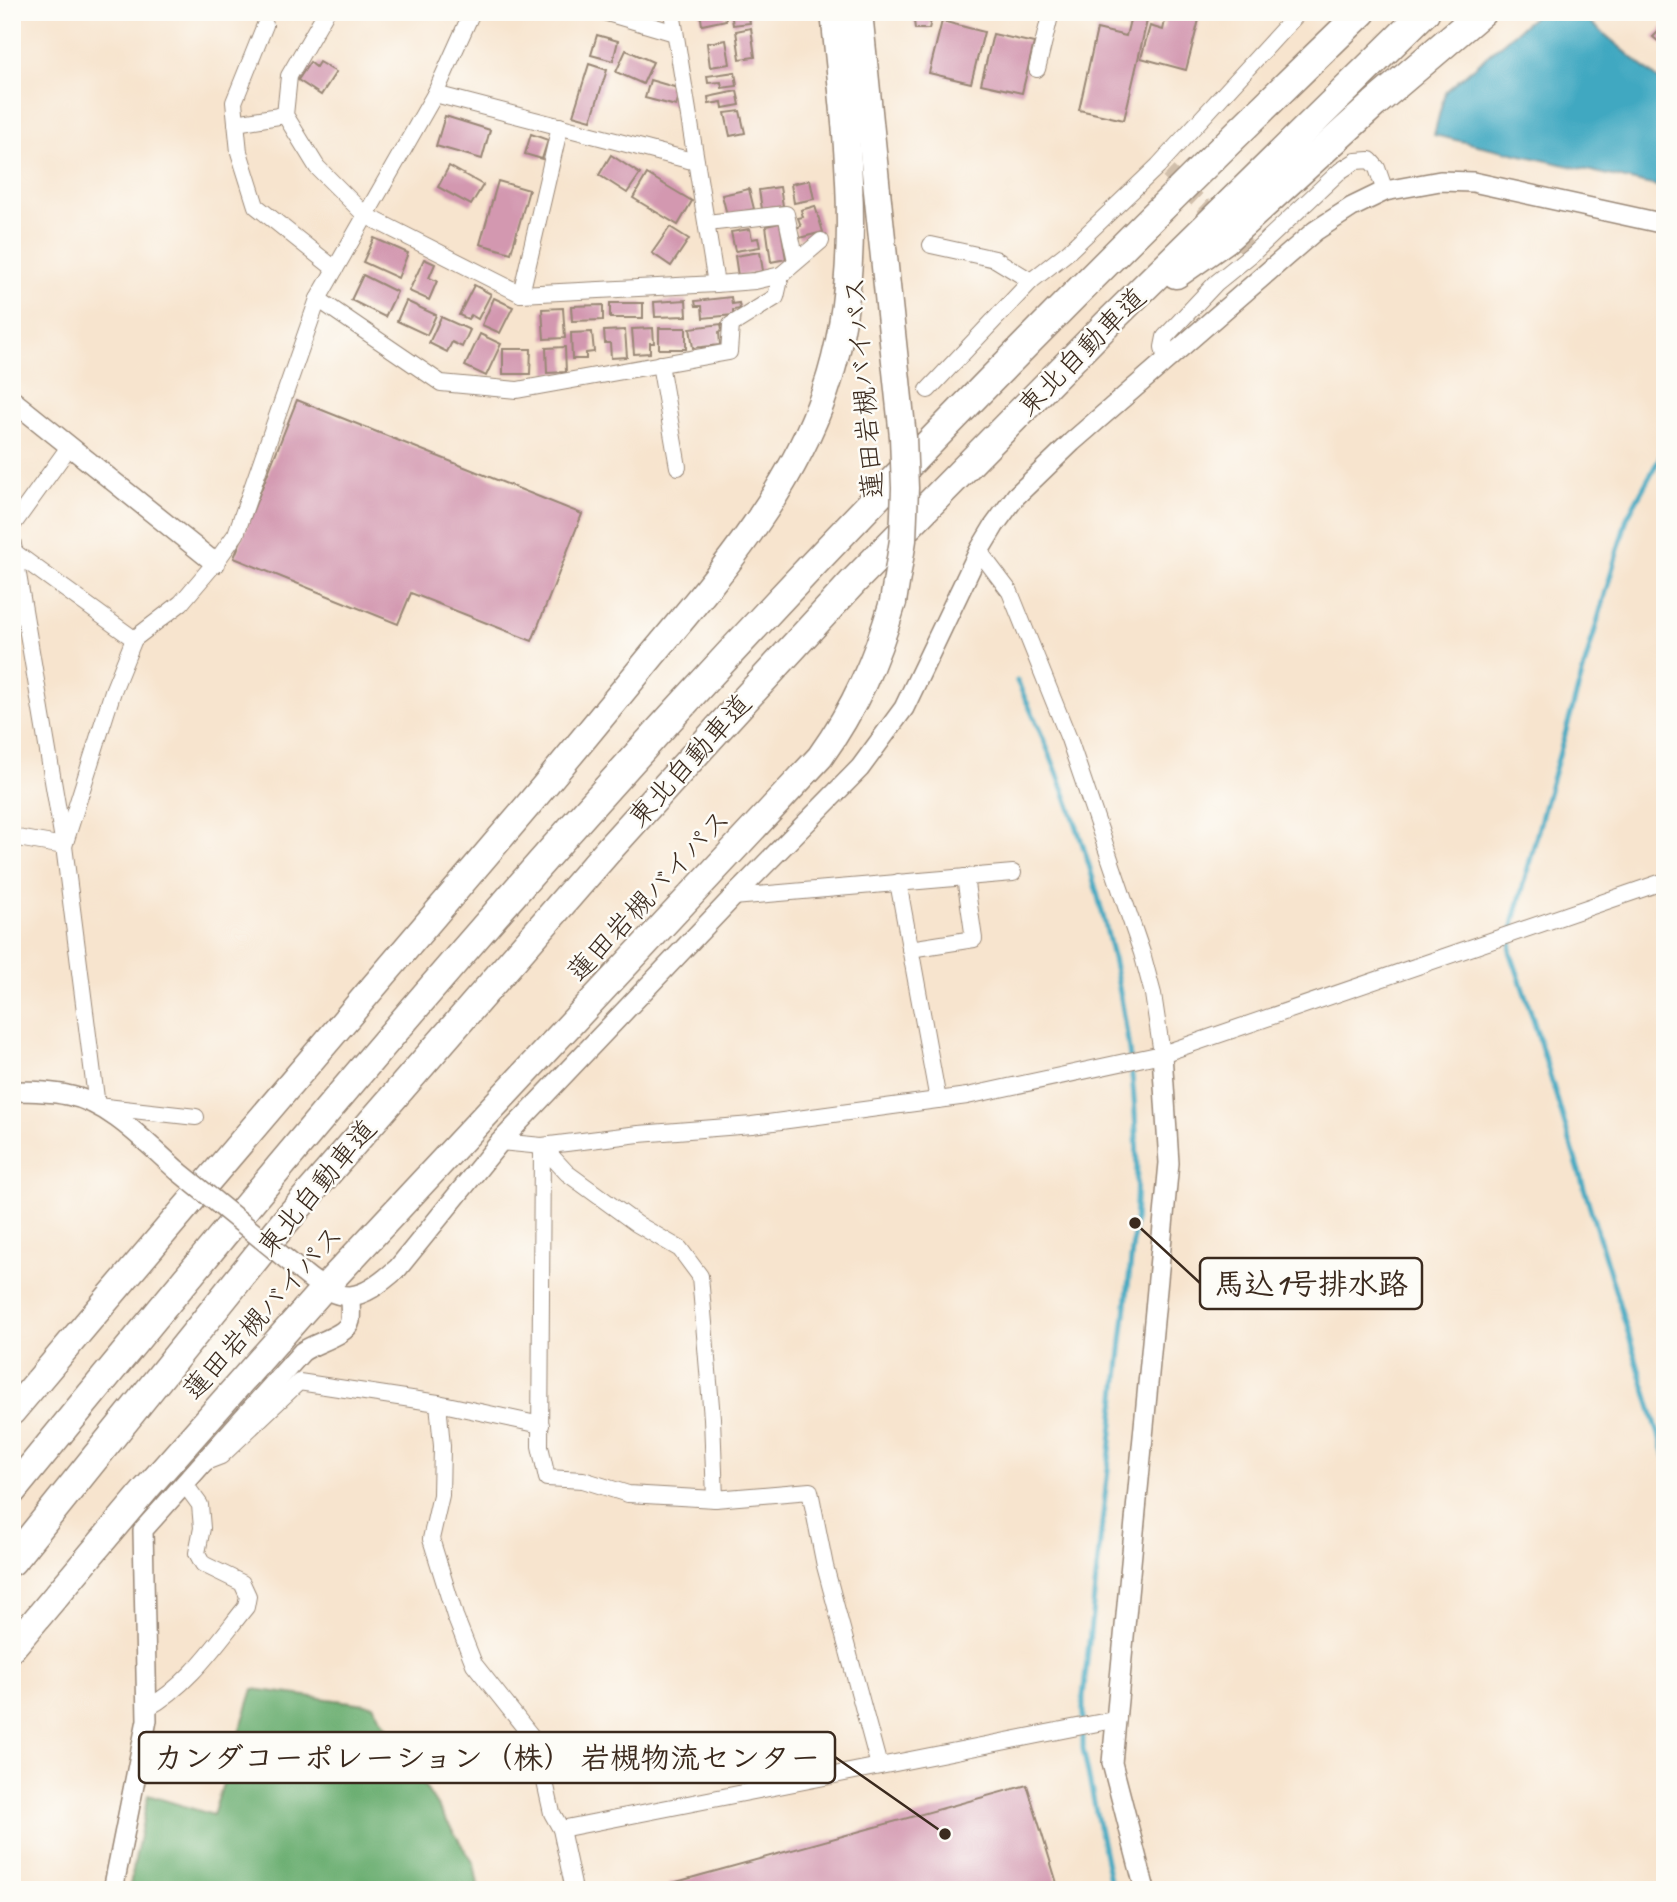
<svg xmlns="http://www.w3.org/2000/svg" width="1677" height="1902" font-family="Caveat,'Klee One',sans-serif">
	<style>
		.forest { fill: #6caf72; stroke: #546c48; stroke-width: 2 }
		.water { fill: #40a8c1; stroke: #3e6970; stroke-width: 2 }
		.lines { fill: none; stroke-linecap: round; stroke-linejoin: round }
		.stream { stroke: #40a8c1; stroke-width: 5 }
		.building { fill: #d398b0 }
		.minor-tunnel { stroke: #d1bfab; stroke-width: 16; stroke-dasharray: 16 8; stroke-linecap: butt }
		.minor-casing { stroke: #998776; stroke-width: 18 }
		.tertiary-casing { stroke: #998776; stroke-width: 22 }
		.trunk-casing { stroke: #998776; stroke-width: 29 }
		.motorway-casing { stroke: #998776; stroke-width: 31 }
		.minor { stroke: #fff; stroke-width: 16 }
		.tertiary { stroke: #fff; stroke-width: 19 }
		.trunk { stroke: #fff; stroke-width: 26 }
		.motorway { stroke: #fff; stroke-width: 28 }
		.tertiary-bridge-casing { stroke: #998776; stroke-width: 22; stroke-linecap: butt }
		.trunk-bridge-casing { stroke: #998776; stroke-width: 29; stroke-linecap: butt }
		.tertiary-bridge { stroke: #fff; stroke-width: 19 }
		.trunk-bridge { stroke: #fff; stroke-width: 26 }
		.labels { text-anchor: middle; stroke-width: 5; stroke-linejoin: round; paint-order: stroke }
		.street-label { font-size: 28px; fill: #3b2a1e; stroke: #fdfcf7 }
		.leader { fill: none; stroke: #3b2a1e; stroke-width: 2.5 }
		.callout-dot { fill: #3b2a1e; stroke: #fdfcf7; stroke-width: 2.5 }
		.callout { fill: #fdfcf7; stroke: #3b2a1e; stroke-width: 2.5 }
		.callout-label { font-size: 30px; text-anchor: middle; font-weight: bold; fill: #3b2a1e }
	</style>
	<rect width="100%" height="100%" fill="#fdfcf7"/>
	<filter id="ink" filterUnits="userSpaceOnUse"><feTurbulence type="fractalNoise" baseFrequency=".0143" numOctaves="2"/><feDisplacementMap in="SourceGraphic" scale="14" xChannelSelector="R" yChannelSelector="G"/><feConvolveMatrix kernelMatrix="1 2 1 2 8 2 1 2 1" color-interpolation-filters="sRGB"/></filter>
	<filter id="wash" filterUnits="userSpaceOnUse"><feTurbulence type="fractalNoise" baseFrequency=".00686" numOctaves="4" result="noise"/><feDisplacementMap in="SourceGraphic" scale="28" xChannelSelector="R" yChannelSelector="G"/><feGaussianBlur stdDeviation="1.57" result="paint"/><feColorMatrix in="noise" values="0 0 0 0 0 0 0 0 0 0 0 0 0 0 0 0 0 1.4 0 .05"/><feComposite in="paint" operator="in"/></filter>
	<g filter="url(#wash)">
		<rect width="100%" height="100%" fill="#f7e4ce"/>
		<polygon class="forest" points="253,1689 373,1705 474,1864 479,1890 129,1890 148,1795 213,1815"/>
		<polygon class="water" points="1539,12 1578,12 1665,85 1665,188 1434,135 1445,92"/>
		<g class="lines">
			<g class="stream">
				<polyline points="1665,448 1627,518 1545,804 1514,921 1510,951 1529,1006 1665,1455"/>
				<path d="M1017,681C1096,844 1147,1041 1135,1223L1083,1697V1749L1112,1890"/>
			</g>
		</g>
		<g id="blocks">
			<g class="building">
				<polygon points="700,12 724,12 726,20 702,25"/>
				<polygon points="731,12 748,12 750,23 733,25"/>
				<polygon points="913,12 933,12 929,29 915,29"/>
				<polygon points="1132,12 1149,12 1124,120 1079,110 1097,29 1126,36"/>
				<polygon points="1167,12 1201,12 1186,70 1141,58 1150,26 1163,30"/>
				<polygon points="942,21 984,32 971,83 929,73"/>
				<polygon points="1665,25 1665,47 1653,37"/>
				<polygon points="751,28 755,57 740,59 736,31"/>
				<polygon points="993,34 1034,43 1022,93 981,84"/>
				<polygon points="597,35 618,41 613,61 591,55"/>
				<polygon points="726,40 730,64 710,67 707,43"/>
				<polygon points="626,50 653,62 643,84 616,72"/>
				<polygon points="310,62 316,67 319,62 336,72 321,95 298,80"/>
				<polygon points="589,64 607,70 591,120 573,115"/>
				<polygon points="735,72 737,86 722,88 721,82 708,83 707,76"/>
				<polygon points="650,80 681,89 676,106 645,98"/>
				<polygon points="737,91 740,105 723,108 722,102 709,104 708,97"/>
				<polygon points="740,111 745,133 730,136 725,113"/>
				<polygon points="445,116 490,130 482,159 436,146"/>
				<polygon points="531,134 548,140 542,159 525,154"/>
				<polygon points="611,155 640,174 627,193 599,175"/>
				<polygon points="449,166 483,185 471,205 438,187"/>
				<polygon points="647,174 692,201 678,225 633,198"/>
				<polygon points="810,180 814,199 794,203 791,184"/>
				<polygon points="498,181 529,190 511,253 480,244"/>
				<polygon points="780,187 783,206 762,209 759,190"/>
				<polygon points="749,189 754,209 727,215 722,195"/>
				<polygon points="815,206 823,232 799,238 796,228 801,226 798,218 803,217 801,210"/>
				<polygon points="780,223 786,259 771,262 766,226"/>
				<polygon points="670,227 689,239 671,266 652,253"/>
				<polygon points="750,229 752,239 758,238 760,247 735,251 731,232"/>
				<polygon points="374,238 408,253 398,278 363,262"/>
				<polygon points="760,252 763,271 738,276 735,256"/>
				<polygon points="424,259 435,264 429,278 437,281 429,300 409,291"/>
				<polygon points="363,275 397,292 385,317 351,300"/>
				<polygon points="474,285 491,294 478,319 471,315 468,319 459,315"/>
				<polygon points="731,297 732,304 739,303 740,309 733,310 733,315 703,318 702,306 696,306 695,301"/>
				<polygon points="494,298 513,307 500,333 482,325"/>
				<polygon points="686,300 687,316 655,317 654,302"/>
				<polygon points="406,301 436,315 427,335 397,321"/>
				<rect x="610" y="303" width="33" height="15"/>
				<polygon points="603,305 603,320 572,321 571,306"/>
				<polygon points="563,308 565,338 544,339 542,309"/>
				<polygon points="441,317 470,330 462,347 452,342 447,352 429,343"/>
				<polygon points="721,324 722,331 719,332 720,345 693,348 690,328"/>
				<polygon points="653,328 654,343 650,343 650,353 634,354 632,329"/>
				<rect x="659" y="328" width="27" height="21"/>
				<polygon points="625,330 627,357 611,358 610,343 605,343 604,331"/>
				<polygon points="592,332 594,352 586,353 586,359 572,359 571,333"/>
				<polygon points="480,334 501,344 486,376 465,366"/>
				<polygon points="565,347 566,372 547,373 546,348"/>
				<polygon points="503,349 531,349 530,374 503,374"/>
				<polygon points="297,400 582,514 532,641 411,593 398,624 234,558"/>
				<polygon points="1027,1785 1059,1890 671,1890 669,1884"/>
			</g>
		</g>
	</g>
	<g filter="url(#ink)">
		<use href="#blocks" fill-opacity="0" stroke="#998776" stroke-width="2"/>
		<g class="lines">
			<polyline class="minor-tunnel" points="1168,172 1253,253"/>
			<g class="minor-casing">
				<g id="minor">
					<polyline points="326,12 289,76 285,115 317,167 365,215 521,294 716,284 755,281 781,275"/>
					<polyline points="604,12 675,33"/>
					<polyline points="672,12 716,284"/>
					<polyline points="265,25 234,102 239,152 256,206 335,269"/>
					<polyline points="1037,69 1051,12"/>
					<polyline points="435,94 696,162"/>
					<polyline points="236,123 285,115"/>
					<polyline points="707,223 786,214 796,261"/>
					<polyline points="931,245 995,259 1031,281"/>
					<polyline points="521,294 560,126"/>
					<polyline points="318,299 441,383 517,390 729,352 731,325 776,297 781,275 821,241"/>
					<polyline points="1166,361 1163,347 1165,337 1216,283 1253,253 1340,171 1356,161 1370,160 1377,168 1385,191"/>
					<polyline points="660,364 678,467"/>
					<polyline points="928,390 1031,281 1068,252 1158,166 1299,12"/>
					<polyline points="12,526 69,447"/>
					<polyline points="12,539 64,846 97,1106 196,1117"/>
					<polyline points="979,551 1010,592 1069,739 1142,953 1153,994 1162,1054"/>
					<polyline points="14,552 134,639"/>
					<polyline points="12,837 64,846"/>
					<polyline points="64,846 113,691 134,639 181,603 215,563 236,534 318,299 435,94 472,12"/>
					<polyline points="898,882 938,1100"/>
					<polyline points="733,897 1013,873"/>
					<polyline points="910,949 974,939 965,877"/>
					<polyline points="500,1142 542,1146 639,1134 752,1125 967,1096 1162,1054 1665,881"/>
					<polyline points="542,1146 567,1173 637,1224 680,1249 700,1276 712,1418 715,1499 810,1491 825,1566 879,1766"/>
					<polyline points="542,1146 540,1446 547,1478 583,1480 628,1494 715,1499"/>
					<polyline points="438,1403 541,1425"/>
					<polyline points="208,1461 221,1456 299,1382 438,1403 442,1446 441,1495 431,1539 455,1616 474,1664 536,1742 552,1813 561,1829 574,1890"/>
					<path d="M146,1709C189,1685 216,1644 246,1607L248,1596L242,1583L203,1564L197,1553L202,1528L200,1505L184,1483"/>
					<polyline points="561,1829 1118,1719"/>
				</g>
			</g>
			<g class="tertiary-casing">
				<g id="tertiary">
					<polyline points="12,400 215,563"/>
					<path d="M12,1091C30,1091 49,1091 67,1095C111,1103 146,1143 178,1171"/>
					<path d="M302,1272C343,1306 358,1303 398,1268L500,1142L733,897L860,768L904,708L979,551L994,526L1016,496L1072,442L1315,231L1352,207L1385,191L1440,181L1473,182L1665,224"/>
					<path d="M113,1890L147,1720L143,1530L302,1352C315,1342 347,1336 350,1321C351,1313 350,1304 350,1297"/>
					<polyline points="1145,1890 1112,1763 1169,1163 1162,1054"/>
				</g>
			</g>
			<g class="trunk-casing">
				<g id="trunk">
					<polyline points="859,12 877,191"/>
					<path d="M12,1412C178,1215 345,1019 513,823C561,767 607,710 654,653C721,573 791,491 825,392C867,271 846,136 834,12"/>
					<path d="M12,1648L147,1488L323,1289L820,757C855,708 876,660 893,602"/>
				</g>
			</g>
			<g class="motorway-casing">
				<g id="motorway">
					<polyline points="1176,274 1226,239 1374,104 1482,12"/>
					<path d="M12,1491C231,1223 452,957 685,702C903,464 1130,236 1362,12"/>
					<polyline points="12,1561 283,1224 611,847 717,730 854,581 1108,323 1425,12"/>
				</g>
			</g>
			<use href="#minor" class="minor"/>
			<use href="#tertiary" class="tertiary"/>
			<use href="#trunk" class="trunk"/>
			<use href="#motorway" class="motorway"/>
			<g class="tertiary-bridge-casing">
				<polyline id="tertiary-bridge" points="178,1171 302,1272"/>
			</g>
			<g class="trunk-bridge-casing">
				<polyline id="trunk-bridge" points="877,191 903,437 905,488 903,540 893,602"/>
			</g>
			<use href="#tertiary-bridge" class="tertiary-bridge"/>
			<use href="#trunk-bridge" class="trunk-bridge"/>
		</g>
	</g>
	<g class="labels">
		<g class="street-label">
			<text transform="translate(1081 351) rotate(-45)" y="10">東北自動車道</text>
			<text transform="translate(863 388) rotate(-95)" y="10">蓮田岩槻バイパス</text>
			<text transform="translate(689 760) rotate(-48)" y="10">東北自動車道</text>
			<text transform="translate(648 895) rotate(-47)" y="10">蓮田岩槻バイパス</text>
			<text transform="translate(316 1187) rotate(-50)" y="10">東北自動車道</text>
			<text transform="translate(262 1312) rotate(-48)" y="10">蓮田岩槻バイパス</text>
		</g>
	</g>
	<path class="leader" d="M1135 1223L1200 1283M945 1834L835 1757"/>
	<g class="callout-dot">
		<circle cx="1135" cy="1223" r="7"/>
		<circle cx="945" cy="1834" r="7"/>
	</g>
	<g class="callout">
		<rect x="1200" y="1258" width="222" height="51" rx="7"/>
		<rect x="139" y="1732" width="696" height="51" rx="7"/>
	</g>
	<g class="callout-label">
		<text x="1311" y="1294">馬込1号排水路</text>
		<text x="487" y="1768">カンダコーポレーション（株） 岩槻物流センター</text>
	</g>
	<rect width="1677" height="1902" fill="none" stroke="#fdfcf7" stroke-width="42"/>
</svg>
